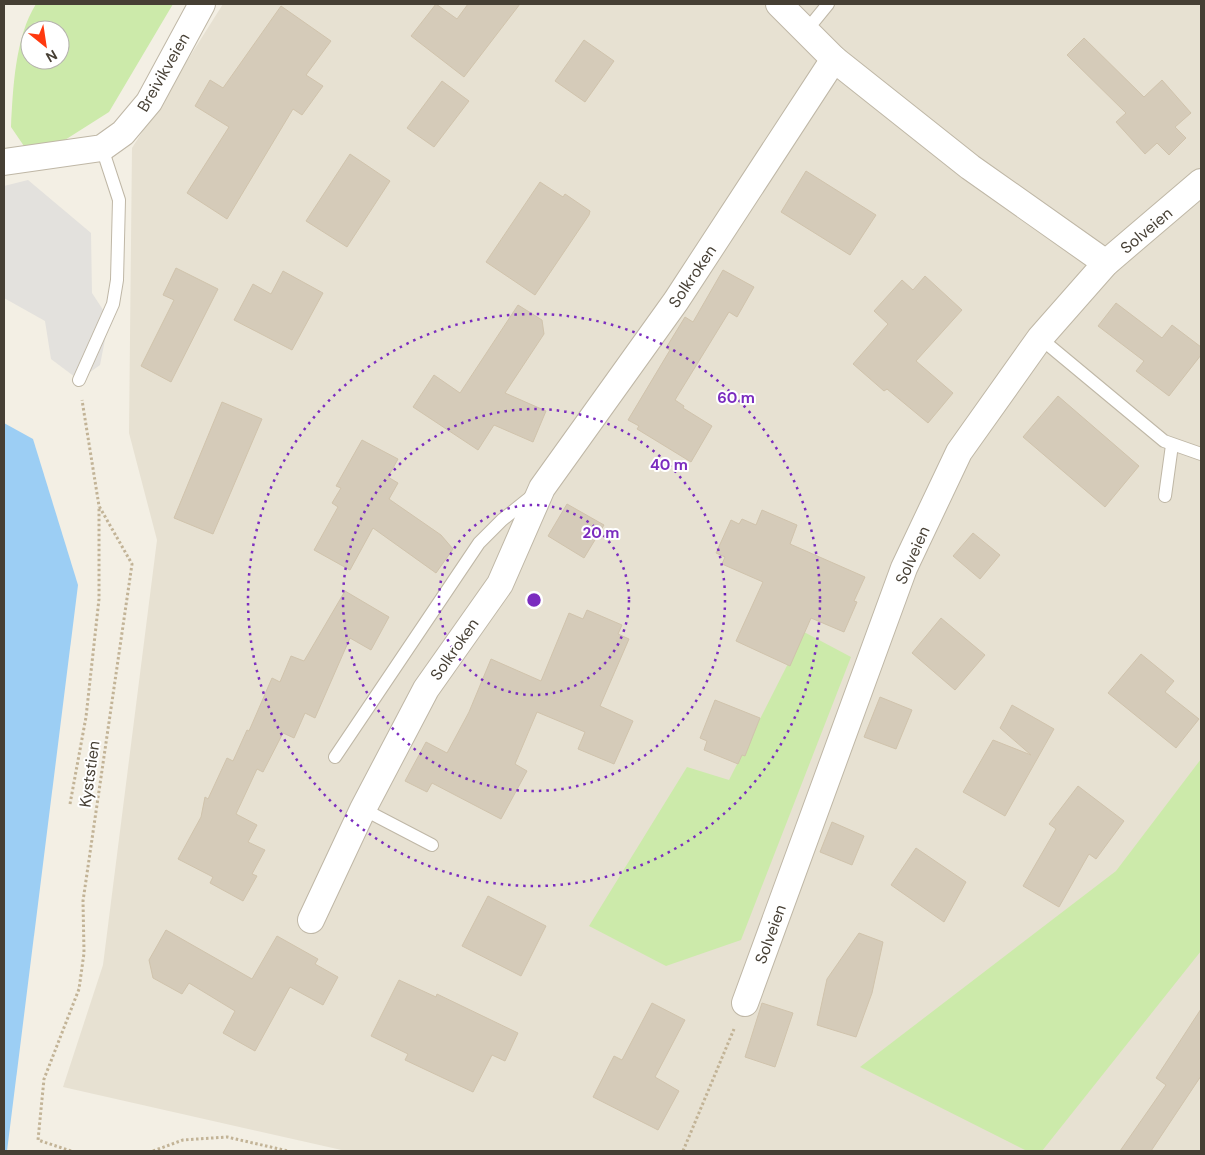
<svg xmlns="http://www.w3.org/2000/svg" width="1205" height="1155" font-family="'DM Sans',sans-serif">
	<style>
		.residential { fill: #e7e1d2 }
		.green { fill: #cceaaa; fill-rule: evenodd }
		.parking { fill: #e3e1dd }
		.water { fill: #9ccef4 }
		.building { fill: #d5cbb9; stroke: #d0c3ac }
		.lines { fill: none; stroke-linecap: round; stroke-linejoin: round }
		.lane-casing { stroke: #bfb7a6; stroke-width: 14 }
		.street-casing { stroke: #bfb7a6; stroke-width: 28 }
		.path { stroke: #c2b396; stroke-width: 3; stroke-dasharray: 2.5 2.5; stroke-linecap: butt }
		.lane { stroke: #fff; stroke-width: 12 }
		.street { stroke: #fff; stroke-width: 26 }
		.ring { fill: none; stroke: #7b2cbf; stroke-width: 2.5; stroke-dasharray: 2.5 5 }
		.labels { text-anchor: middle; stroke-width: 4; stroke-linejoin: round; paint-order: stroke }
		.street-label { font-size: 16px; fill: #463f34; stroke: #fff }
		.centre { fill: #7b2cbf; stroke: #fff; stroke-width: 2.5 }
		.ring-label { font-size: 15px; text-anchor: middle; font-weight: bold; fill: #7b2cbf; stroke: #fff; stroke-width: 4; stroke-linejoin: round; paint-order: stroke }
	</style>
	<rect width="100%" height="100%" fill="#f3efe4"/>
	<polygon class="residential" points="223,4 1201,4 1201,1151 346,1151 63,1087 103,965 157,540 129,433 132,148"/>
	<g class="green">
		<path d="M36,4H173L109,112L57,145L26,149L11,127C13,89 15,37 36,4ZM30,30H60V60H30Z"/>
		<polygon points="804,632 851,657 741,940 666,966 589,926 687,767 729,780"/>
		<polygon points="1201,759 1201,951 1042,1151 1027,1151 860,1067 1116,871"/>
	</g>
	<polygon class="parking" points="28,180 91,233 92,293 109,319 100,365 79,380 51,359 45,321 4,298 4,186"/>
	<polygon class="water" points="4,423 33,439 78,585 7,1151 4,1151"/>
	<g class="building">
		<polygon points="436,4 457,19 468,4 520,4 464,77 411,36"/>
		<polygon points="281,6 331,41 306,75 323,86 302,115 293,109 227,219 187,193 229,127 195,106 210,80 223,88"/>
		<polygon points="1084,38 1144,97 1162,80 1191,113 1175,127 1186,138 1169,155 1157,143 1145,154 1116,122 1126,113 1067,55"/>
		<polygon points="584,40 614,61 585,102 555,81"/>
		<polygon points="442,81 469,101 434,147 407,128"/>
		<polygon points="350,154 390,181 347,247 306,221"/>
		<polygon points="806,171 876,215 850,255 781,212"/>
		<polygon points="540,182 563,197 565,194 590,211 589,215 535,295 486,262"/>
		<polygon points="176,268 218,289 171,382 141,366 174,300 163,295"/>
		<polygon points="723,270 754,287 737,317 729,312 675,400 684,406 683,408 712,426 691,462 637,429 639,426 628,420 670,350 666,348 685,317 693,322"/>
		<polygon points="283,271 323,293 292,350 234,320 253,284 271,294"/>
		<polygon points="925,276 962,310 916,361 953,393 928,423 887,389 884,391 853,364 888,324 874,311 902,280 913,290"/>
		<polygon points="1116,303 1162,338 1172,325 1201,347 1201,355 1169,396 1136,371 1144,361 1098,326"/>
		<polygon points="518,305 542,320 544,334 505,393 546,411 533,442 494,425 478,450 413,407 434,375 460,393"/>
		<polygon points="1058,396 1139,466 1105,507 1023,437"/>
		<polygon points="222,402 262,419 213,534 174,518"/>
		<polygon points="362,440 398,459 388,477 398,483 389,499 441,535 453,549 436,573 373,528 350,570 314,550 338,507 332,503 341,488 336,486"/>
		<polygon points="567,504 604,525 584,558 548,536"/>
		<polygon points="762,510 797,525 790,544 865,577 854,601 857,602 844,632 811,618 790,666 736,641 763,582 722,564 725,557 716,553 731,520 739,524 742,519 756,525"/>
		<polygon points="973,533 1000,555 980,579 953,556"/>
		<polygon points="345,591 389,617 371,650 350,638 315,718 305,713 294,738 283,733 263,772 257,769 236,814 257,825 248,842 265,850 252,874 257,876 243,901 210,883 213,877 178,859 201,817 205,797 208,799 227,758 233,761 247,730 249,731 272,678 280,682 291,656 304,661"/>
		<polygon points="587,610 622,625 618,634 629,639 600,706 633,721 614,764 578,749 585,732 537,712 515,764 527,771 501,819 432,783 427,792 405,781 426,742 447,753 469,712 491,659 541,681 569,613 583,619"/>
		<polygon points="941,618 985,655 955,690 912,653"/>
		<polygon points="1141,654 1174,681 1165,692 1199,719 1176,748 1108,693"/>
		<polygon points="880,697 912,710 896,749 864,737"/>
		<polygon points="715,700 760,718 745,756 742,755 738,764 704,750 707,741 700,738"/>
		<polygon points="1012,705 1054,729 1005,816 963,792 993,740 1031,755 1000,728"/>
		<polygon points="1078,786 1124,821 1096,859 1089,854 1059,907 1023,886 1056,829 1049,824"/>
		<polygon points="832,822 864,836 852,865 820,852"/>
		<polygon points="916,848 966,882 944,922 891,885"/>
		<polygon points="488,896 546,926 521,976 462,946"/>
		<polygon points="166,930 252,979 277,936 318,959 315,964 338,977 323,1005 290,987 255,1051 223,1033 235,1011 189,983 182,994 153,978 149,960"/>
		<polygon points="859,933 883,942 872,993 856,1037 817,1025 827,979"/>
		<polygon points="399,980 436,997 437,994 518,1033 505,1061 492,1055 473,1092 405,1060 408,1054 371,1036"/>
		<polygon points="652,1003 685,1020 655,1077 679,1091 658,1130 593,1097 614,1056 622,1060"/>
		<polygon points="762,1003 793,1013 775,1067 745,1057"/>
		<polygon points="1201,1009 1201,1076 1151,1151 1120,1151 1166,1085 1156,1078"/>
	</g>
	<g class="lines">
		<g class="lane-casing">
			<g id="lane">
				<polyline points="806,31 828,4"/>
				<polyline points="1040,338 1164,441 1201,454"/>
				<polyline points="79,380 113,304 117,280 119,200 102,148"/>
				<polyline points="1165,496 1172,445"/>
				<polyline points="335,757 479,543 502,520 532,496"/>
				<polyline points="363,809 432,845"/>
			</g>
		</g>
		<g class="street-casing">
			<g id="street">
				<polyline points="779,4 834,59 970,167 1106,263"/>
				<polyline points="4,162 102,148 123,133 149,102 202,4"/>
				<polyline points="311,920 363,809 426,689 500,584 542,488 676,301 834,59"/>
				<polyline points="745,1003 904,568 959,452 1040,338 1106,263 1201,182"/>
			</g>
		</g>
		<g class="path">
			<polyline points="70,804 86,717 99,599 99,506"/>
			<polyline points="71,1151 38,1140 44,1079 79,989 84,953 83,901 132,564 99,506 82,400"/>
			<polyline points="153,1151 183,1140 227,1137 288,1151"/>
			<polyline points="683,1151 734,1029"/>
		</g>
		<use href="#lane" class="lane"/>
		<use href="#street" class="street"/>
	</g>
	<g class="ring">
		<circle cx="534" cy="600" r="95"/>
		<circle cx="534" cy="600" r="191"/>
		<circle cx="534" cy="600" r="286"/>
	</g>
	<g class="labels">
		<g class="street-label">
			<text transform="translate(163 72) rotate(-60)" y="6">Breivikveien</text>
			<text transform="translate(1146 230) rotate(-40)" y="6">Solveien</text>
			<text transform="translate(692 276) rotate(-56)" y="6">Solkroken</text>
			<text transform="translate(912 555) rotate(-66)" y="6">Solveien</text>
			<text transform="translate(454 649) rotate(-55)" y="6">Solkroken</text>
			<text transform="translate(89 774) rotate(-82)" y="6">Kyststien</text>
			<text transform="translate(770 934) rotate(-70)" y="6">Solveien</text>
		</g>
	</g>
	<circle cx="534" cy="600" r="8" class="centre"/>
	<g class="ring-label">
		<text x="736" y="403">60 m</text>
		<text x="669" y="470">40 m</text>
		<text x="601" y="538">20 m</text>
	</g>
	<rect width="1205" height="1155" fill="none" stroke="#463f34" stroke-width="10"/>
	<g transform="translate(45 45) rotate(150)"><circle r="24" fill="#ffffff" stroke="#b5b2ae"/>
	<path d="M0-4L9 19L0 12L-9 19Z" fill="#ff390f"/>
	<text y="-8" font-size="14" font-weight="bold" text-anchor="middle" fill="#463f34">N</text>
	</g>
</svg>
